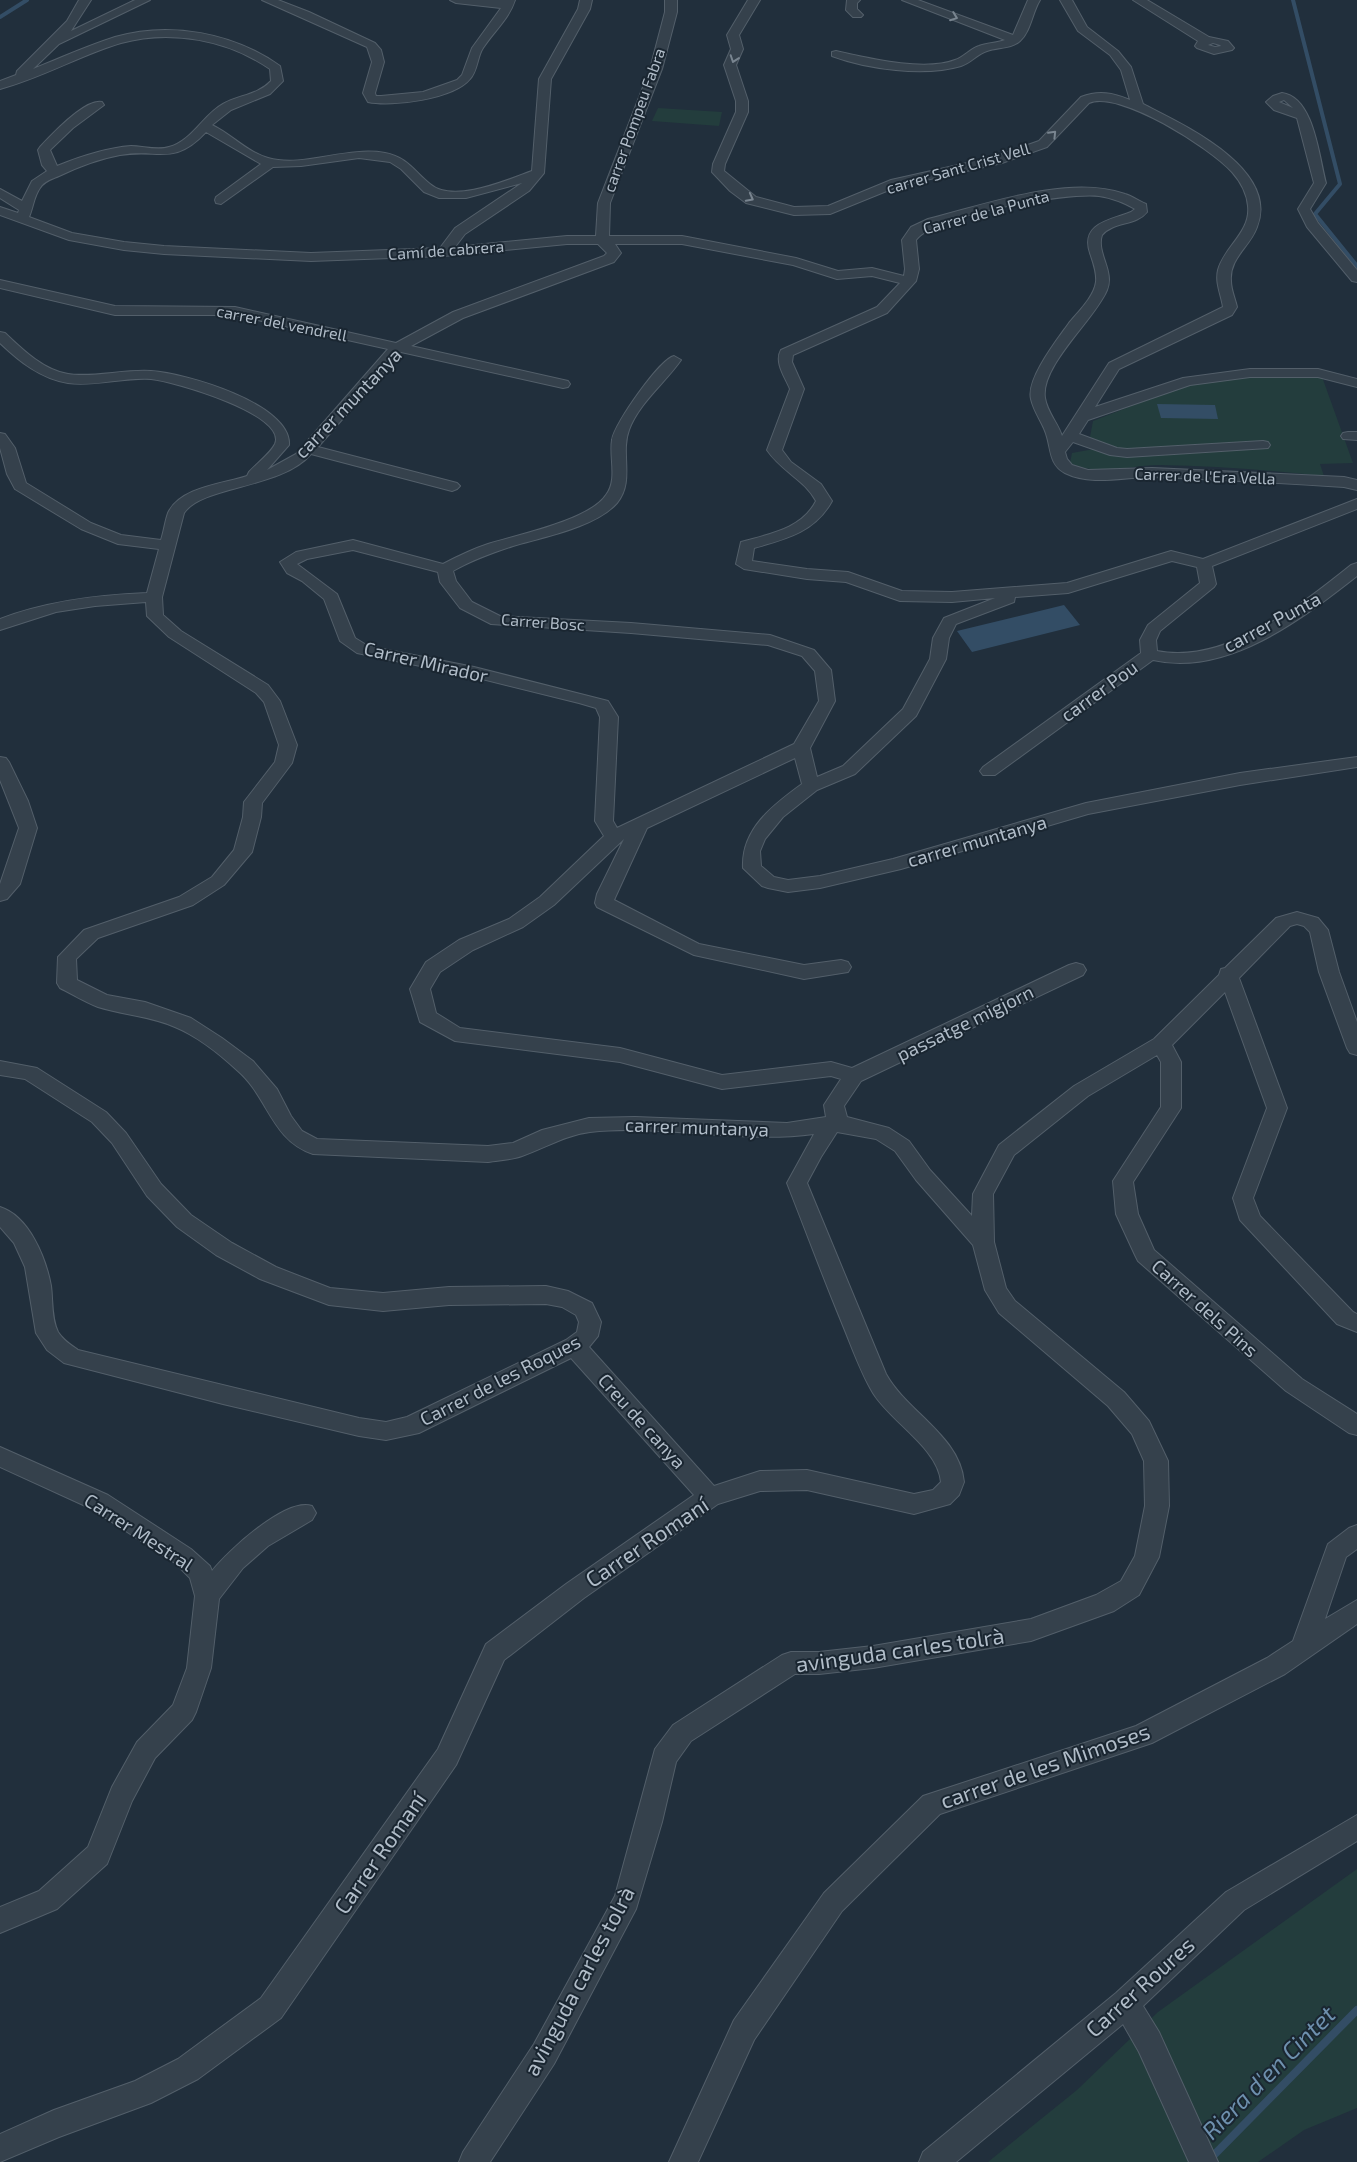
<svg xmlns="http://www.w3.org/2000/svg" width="1357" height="2162" font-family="'Exo 2',sans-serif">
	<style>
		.green { fill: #233d3d }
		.water { fill: #334d65 }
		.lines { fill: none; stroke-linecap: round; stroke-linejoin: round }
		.stream-far1 { stroke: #334d65; stroke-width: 4 }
		.stream { stroke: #334d65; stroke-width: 8 }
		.minor-casing { stroke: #535f6a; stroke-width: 2 }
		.minor { fill: #35414c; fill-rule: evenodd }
		.oneway { stroke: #798590 }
		.labels { text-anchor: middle; stroke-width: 4; stroke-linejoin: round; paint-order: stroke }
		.far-street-label { font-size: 16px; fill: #b0bcc8; stroke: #1a2631 }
		.street-label { font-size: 19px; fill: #b0bcc8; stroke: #1a2631 }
		.near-street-label { font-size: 22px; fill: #b0bcc8; stroke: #1a2631 }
		.near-water-label { font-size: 24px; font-style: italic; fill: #6e90ae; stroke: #1a2631 }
	</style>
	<rect width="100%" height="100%" fill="#212f3c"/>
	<g class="green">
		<polygon points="658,108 722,112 719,126 652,121"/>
		<path d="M1321,374L1353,463L1320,464L1324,476C1270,470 1215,466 1160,465C1128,465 1100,477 1070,463L1072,453L1094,449L1090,437L1093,421L1190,383L1251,375Z"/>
		<polygon points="1357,1869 1357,2108 1304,2130 1258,2162 988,2162 1077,2090 1158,2012"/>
	</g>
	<g class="water">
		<polygon points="1157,404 1215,405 1218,419 1161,418"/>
		<polygon points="1064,605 1080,625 972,652 957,631"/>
	</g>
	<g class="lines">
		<g class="stream-far1">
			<polyline points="1293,0 1340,184 1315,214 1357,266"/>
			<polyline points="0,17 27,0"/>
		</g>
		<polyline class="stream" points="1207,2162 1357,2010"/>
		<g class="minor-casing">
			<g id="minor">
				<path d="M79,0H91L71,31L135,0H150L59,44L33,69C60,58 87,46 115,37C170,21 234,33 280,66L283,81L270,94L231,110L212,125C231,134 247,152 268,158C304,168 346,146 385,153C407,157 414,171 430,184C453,204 507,180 532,171L539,79L578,9L580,0H592L590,9L551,79L544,173L529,191L465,234L455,247L567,236H596L598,203L650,69L665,12V0H677V12L662,69L610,203L609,236H682L796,258L838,271L872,268L904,276L905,269L902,240L911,227L928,219C985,205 1068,174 1125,194C1132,196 1139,201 1146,204L1147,212C1136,226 1114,221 1102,235C1096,253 1115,271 1107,290C1095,319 1040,366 1045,398C1047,412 1058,423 1062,436L1109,363L1223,307C1221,294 1215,283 1218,270C1224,247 1251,232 1248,206C1247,193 1240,181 1232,172C1210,148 1120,90 1089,103L1047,147L1002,163L899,186L830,214L794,215L746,203L730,191L712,172L713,164L736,112V101L724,65L731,49L727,35L748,0H760L739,35L743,49L736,65L748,101V112L725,164L724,171L756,197L794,207L828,206L891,180L994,157L1039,141L1081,97C1099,90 1113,93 1130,100L1121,70L1110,55L1078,31L1060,0H1072L1087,27L1118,51L1131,67L1143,104C1184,125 1280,169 1257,227C1250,247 1229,258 1231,281C1231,290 1235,298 1237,307L1232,315L1119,369L1095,407L1183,378L1250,369H1318L1357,379V387L1318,377H1250L1190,385L1088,420L1079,434L1117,448L1127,449L1263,441L1268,442L1270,445L1268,448L1127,457L1110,455L1073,442L1065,452L1067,459L1072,465L1088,470L1152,468L1344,477L1357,480V490L1344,487C1280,483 1215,479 1151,477C1124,477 1091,486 1065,473C1050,465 1051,451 1047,437C1044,424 1034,413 1031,399C1026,379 1057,340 1069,323C1078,312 1094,297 1096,282C1097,272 1093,262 1090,253C1080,223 1111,220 1131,212L1135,209C1123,202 1112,198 1099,196C1067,192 933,215 916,240L919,269L916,281L887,313L793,355L792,362L804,389L782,450L791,462L821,484L832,501C815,532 786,539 754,548L752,561L807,569L848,572L902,591L952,592L1067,583L1171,551L1203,559L1357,499V509L1212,566L1216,584L1214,587L1160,631L1156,640L1157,651C1225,665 1301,605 1351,565L1357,563V576C1302,619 1227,677 1153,660L995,775H983L980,771L983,767L1141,653L1140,640L1148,625L1200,583L1197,567L1172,561L1068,593L1015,597L1014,602L956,624L949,638L946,659L916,716L855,774L817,790L783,817L765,839L760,851L761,866L774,877L788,880L820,876L893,859L1086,803L1240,773L1357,757V767L1240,785L1088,814L901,869L820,888L788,892L768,888L762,886L743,868C741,829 773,805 802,784L795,758L647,828L614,900L699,944L804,965L841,960L848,962L851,967L848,972L804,979L694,955L597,907L595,903L597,894L624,839L554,905L523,927L473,950L440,972L430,989L436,1013L460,1028L620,1048L722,1075L831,1062L852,1068L1069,965L1076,963L1083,965L1086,970L1083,975L861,1081L844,1106L847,1117L889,1128L909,1141L930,1170L972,1216L973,1194L999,1145L1074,1086L1154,1039L1219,975L1221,969L1225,968L1276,918L1297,912L1318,918L1328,930L1339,972L1357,1022V1055L1350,1053L1347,1048L1319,972L1310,932L1304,926L1297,924L1290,926L1239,978L1287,1108L1253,1198L1260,1216L1353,1312L1357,1314V1332L1337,1324L1240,1220L1233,1198L1267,1108L1225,992L1172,1045L1181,1062V1108L1133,1182L1138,1214L1154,1250L1302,1379L1357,1414V1435L1349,1433L1286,1391L1138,1261L1135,1255L1116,1214L1113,1181L1161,1107V1062L1157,1055L1088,1096L1014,1155L993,1194L994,1242L1006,1288L1015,1301L1124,1392L1149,1421L1168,1461L1169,1506L1159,1557L1139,1595L1114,1611L1031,1641L873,1668L819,1674H795L691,1741L676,1762L662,1822L636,1909L554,2064L490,2162H459L463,2152L534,2044L615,1896L655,1749L673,1725L782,1655L791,1652H819L873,1646L1031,1619L1096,1595L1121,1581L1135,1556L1145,1506L1144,1461L1132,1434L1108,1406L999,1313L985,1290L973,1245L916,1180L895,1151L876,1139L837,1132L821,1157L807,1183L886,1374C907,1412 960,1436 964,1482L959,1495L950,1504L914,1514L807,1490L760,1491L718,1504L584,1598L504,1660L456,1765L281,2018L198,2079L151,2103L59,2137L0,2162V2134L54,2110L135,2081L178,2059L261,1998L438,1749L486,1644L566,1584L694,1495L571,1358L419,1433L386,1440L359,1436L223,1404L64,1363L47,1350L36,1333L25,1267L14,1243L0,1227V1207C29,1216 46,1258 51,1286C53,1300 51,1318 58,1332C63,1340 71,1345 78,1350L359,1418L386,1422L407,1417L566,1340L577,1332L579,1322L576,1315L562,1307L546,1304L449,1305L383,1311L329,1305L260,1279L216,1255L177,1227L147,1196L112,1143L92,1122L25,1079L0,1075V1061L37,1068L106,1112L126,1133L161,1184L191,1215L232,1243L276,1267L330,1288L383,1293L449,1287L546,1286L568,1291L592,1303L601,1322L598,1336L589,1347L714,1486L760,1471L807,1470L914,1494L933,1490L941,1482C938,1448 891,1422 873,1393C861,1373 853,1350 844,1328C824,1280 806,1231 787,1183L814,1134C740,1144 664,1124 590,1132C565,1135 545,1148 522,1156C511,1160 499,1160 488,1162L313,1154C272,1141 268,1097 238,1071C221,1055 197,1036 175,1027C150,1016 124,1015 98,1007C85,1002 72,994 60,988L57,983L58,957L84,930L179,897L212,877L234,850L243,817L244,802L275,762L279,745L264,702L256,693L169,637L147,616L146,602L95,606L56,612L0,630V619C47,601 97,595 147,593L159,549L118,544L81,529L15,489L7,474L0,448V433L5,434L15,448L26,483L91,523L121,535L161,540C164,531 165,521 168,513C180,487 223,484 247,476L249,472C256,464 270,454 275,444C288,414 172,381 151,379C124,377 94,387 68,383C41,379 19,361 0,343V332L5,333C22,349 43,370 68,374C92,378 125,369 151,371C185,373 292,404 289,445L267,470L296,454L388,349L235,315H115L0,288V280L115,306L235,307L396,343L453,312L604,256L607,253L598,244H567L444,256L311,261L164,254L124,250L69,240L0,215V207L18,213L19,210L0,198V189L22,201L32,181L47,171L42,165L38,150L40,147C51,135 86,98 102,102L104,105L73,128L50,150L57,166C79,157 106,148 131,146C143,146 157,151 169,147C192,141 203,115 223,104C239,95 258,95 271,81L270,69C228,40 171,29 121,43C80,55 42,78 0,89V81L16,75L17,71L67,21ZM206,132L261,164L216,197L215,200L216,203L221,204L273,167L301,166L359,158L390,162L401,169L424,192L439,198H466L522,183L455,228L440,248L311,253L164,246L124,242L72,233L29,217C33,208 34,196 40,188C44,181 52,179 59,176C78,167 98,159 120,155C159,148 173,167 206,132ZM615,244H682L793,265L837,279L872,276L900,283L877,307L781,350C774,362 785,377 790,389L767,450C782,472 805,480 816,501C802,529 769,534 741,542L736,564L744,569L807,579L846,582L900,601L952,602L995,598L944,618L933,638L930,659L903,709L843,766L817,777L810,748L835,701L831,670L814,650L770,635L631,623L500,616L472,602L456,581L453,571C472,560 492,553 513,546C543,537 596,527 617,503C635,481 620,454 629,430C639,403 665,383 681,360L674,356C660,359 614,424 612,440C609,457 618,480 606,495C590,520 517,535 488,544C473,549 458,556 443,564L353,540L296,552L280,562L287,573L302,581L324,599L340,641L357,653L474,677L579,703L596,708L600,717L595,821L604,836L540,897L509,919L459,940L426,962L410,989L420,1022L455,1041L620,1062L722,1089L831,1076L841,1079L824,1105L826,1117L787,1123L635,1117L589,1118L542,1130L513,1143L488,1146L317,1139L302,1131L291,1116L277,1089L253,1061L222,1038L191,1018L145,1002L107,995L77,980L76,959L98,938L193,905L224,885L252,852L261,817L262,803L292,763L297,745L280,701L268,685L181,631L163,615L162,597L184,513C203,485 281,489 311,454L452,491L457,489L460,486L457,483L318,447L401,352L563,388L568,387L570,384L568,381L411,346L463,318L614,262L621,253ZM353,550L438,572L440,582L460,608L491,624L631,633L768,645L802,656L815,671L819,701L794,744L617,828L613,821L618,717L608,701L474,667L368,646L355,638L337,594L297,564L307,559Z"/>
				<path d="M262,0H278L309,12L375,43L381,50L384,62L375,93L376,96H381L423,92L457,80L462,75L472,48L501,8L456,3L450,0H515C509,19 494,31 483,48C477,57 478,70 470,79C454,99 392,107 368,102L363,93L372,62L367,47Z"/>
				<polygon points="847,0 860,0 857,3 857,9 863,15 861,17 853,17 846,10"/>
				<path d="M902,0H918L1013,35L1028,0H1040C1032,13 1031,31 1020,41C1011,49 998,47 987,51C977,54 971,63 961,66C924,77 867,69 832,56V52L836,51C868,58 924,72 955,60C964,57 970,49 979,46C987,43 997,43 1005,40Z"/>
				<path d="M1133,0H1147L1209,37L1228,41L1234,48L1232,50L1214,54L1197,48L1195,46L1198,41ZM1213,43L1220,45L1221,46L1215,47L1208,45Z"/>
				<path d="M1282,93C1314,97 1319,157 1326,183L1310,209L1318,223L1357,270V282L1352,281L1307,227L1298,209L1314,183L1297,118L1274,110L1266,102L1273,96ZM1284,100L1293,108L1279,102Z"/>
				<polygon points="1348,432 1357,432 1357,440 1343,439 1341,436 1343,433"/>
				<polygon points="0,757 6,758 9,762 28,801 37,828 20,884 7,899 0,901 0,884 19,828 0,780"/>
				<path d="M0,1447L108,1495L191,1549L210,1566L212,1571C228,1551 286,1497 312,1506L316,1513L312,1520L268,1546L243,1568L219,1599L211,1668L196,1712L192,1720L155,1758L132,1801L107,1864L57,1909L0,1933V1907L39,1891L88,1847L112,1787L137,1742L173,1705L187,1668L195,1596L190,1578L175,1563L92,1509L0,1467Z"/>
				<polygon points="1357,1525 1357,1549 1346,1557 1325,1619 1357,1600 1357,1624 1285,1674 1152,1743 940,1814 842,1911 754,2040 698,2162 669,2162 734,2020 824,1893 923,1796 1136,1726 1267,1658 1293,1641 1328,1544 1349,1528"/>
				<polygon points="1357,1815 1357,1841 1244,1910 1143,2006 1159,2032 1218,2162 1189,2162 1139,2052 1123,2024 956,2162 919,2162 923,2152 1116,1993 1226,1892"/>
			</g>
		</g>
		<use href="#minor" class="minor"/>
	</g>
	<defs><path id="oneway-chevron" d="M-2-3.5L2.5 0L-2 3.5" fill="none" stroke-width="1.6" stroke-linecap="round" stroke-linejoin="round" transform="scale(1.25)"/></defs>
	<g class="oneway">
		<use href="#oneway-chevron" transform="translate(954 17) rotate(21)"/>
		<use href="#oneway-chevron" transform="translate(734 59) rotate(109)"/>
		<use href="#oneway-chevron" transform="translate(1053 134) rotate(-46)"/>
		<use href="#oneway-chevron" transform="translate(750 198) rotate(28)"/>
	</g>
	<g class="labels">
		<g class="far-street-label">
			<text transform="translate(634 120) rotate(-70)" y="6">carrer Pompeu Fabra</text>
			<text transform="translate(958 168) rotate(-16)" y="6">carrer Sant Crist Vell</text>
			<text transform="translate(986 212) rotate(-15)" y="6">Carrer de la Punta</text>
			<text transform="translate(446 250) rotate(-4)" y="6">Camí de cabrera</text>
			<text transform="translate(282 323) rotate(11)" y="6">carrer del vendrell</text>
			<text transform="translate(1205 476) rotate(2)" y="6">Carrer de l'Era Vella</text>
			<text transform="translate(543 622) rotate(4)" y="6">Carrer Bosc</text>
		</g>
		<g class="street-label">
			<text transform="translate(348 403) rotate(-46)" y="7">carrer muntanya</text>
			<text transform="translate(1272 622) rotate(-28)" y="7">carrer Punta</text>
			<text transform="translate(426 662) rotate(13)" y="7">Carrer Mirador</text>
			<text transform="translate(1099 691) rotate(-36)" y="7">carrer Pou</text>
			<text transform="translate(977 841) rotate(-16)" y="7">carrer muntanya</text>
			<text transform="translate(965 1023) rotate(-26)" y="7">passatge migjorn</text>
			<text transform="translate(697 1127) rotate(2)" y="7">carrer muntanya</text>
			<text transform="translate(1205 1308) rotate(42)" y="7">Carrer dels Pins</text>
			<text transform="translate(500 1380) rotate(-27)" y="7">Carrer de les Roques</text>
			<text transform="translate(642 1421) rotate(48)" y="7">Creu de canya</text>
			<text transform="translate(139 1532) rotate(33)" y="7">Carrer Mestral</text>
		</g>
		<g class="near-street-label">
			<text transform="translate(647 1542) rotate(-34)" y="8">Carrer Romaní</text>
			<text transform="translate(900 1650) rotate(-8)" y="8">avinguda carles tolrà</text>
			<text transform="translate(1045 1766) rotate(-19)" y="8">carrer de les Mimoses</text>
			<text transform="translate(380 1853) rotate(-55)" y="8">Carrer Romaní</text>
			<text transform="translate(579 1981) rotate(-62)" y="8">avinguda carles tolrà</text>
			<text transform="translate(1140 1987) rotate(-42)" y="8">Carrer Roures</text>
		</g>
		<g class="near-water-label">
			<text transform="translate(1269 2073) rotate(-45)" y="8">Riera d'en Cintet</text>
		</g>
	</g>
</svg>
